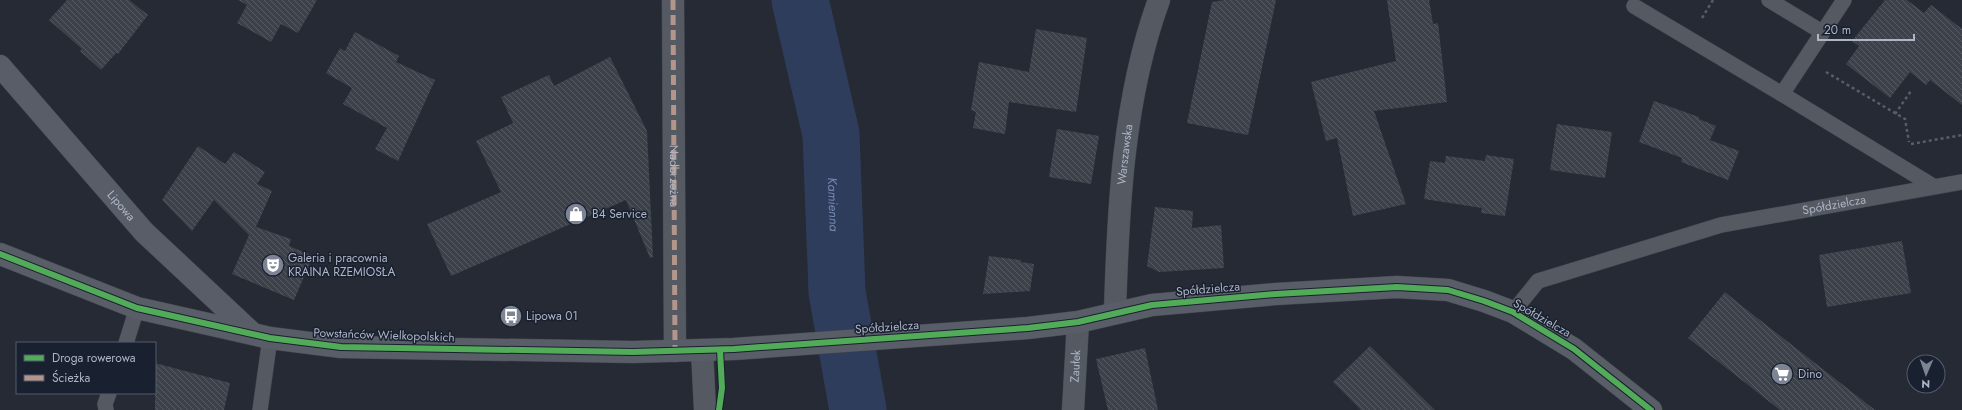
<svg xmlns="http://www.w3.org/2000/svg" width="1962" height="410" font-family="Jost,sans-serif">
	<style>
		.lines { fill: none; stroke-linecap: round; stroke-linejoin: round }
		.river { stroke: #2f3d5d; stroke-width: 57 }
		.building { fill: url(#building-back-hatch) }
		.lane-casing { stroke: #41454d; stroke-width: 16 }
		.street-casing { stroke: #41454d; stroke-width: 23 }
		.secondary-casing { stroke: #41454d; stroke-width: 23 }
		.path { stroke: #585d66; stroke-width: 2.5; stroke-dasharray: 3 3; stroke-linecap: butt }
		.lane { stroke: #545962; stroke-width: 15 }
		.street { stroke: #545962; stroke-width: 22 }
		.secondary { stroke: #595d67; stroke-width: 22 }
		.quiet { stroke: #b2968c; stroke-width: 5; stroke-dasharray: 10 5; stroke-linecap: butt }
		.cycleway-casing { stroke: #19202f; stroke-width: 8 }
		.cycleway { stroke: #51ab58; stroke-width: 6 }
		.labels { text-anchor: middle; stroke-width: 3; stroke-linejoin: round; paint-order: stroke }
		.street-label { font-size: 12px; fill: #adb5c7; stroke: #19202f }
		.poi-label { font-size: 12px; fill: #adb5c7; stroke: #19202f; text-anchor: start }
		.water-label { font-size: 13px; font-style: italic; fill: #7488b2; stroke: #19202f }
	</style>
	<defs>
		<pattern id="building-back-hatch" width="6" height="6" patternUnits="userSpaceOnUse"><rect width="6" height="6" fill="#3d414a"/><path d="M-1 5l2 2M0 0l6 6M5-1l2 2" fill="none" stroke="#565a63"/></pattern>
	</defs>
	<rect width="100%" height="100%" fill="#252a34"/>
	<g class="lines">
		<path class="river" id="s1" d="M800,0L831,134L837,292L858,410"/>
	</g>
	<g class="building">
		<polygon points="67,0 129,0 148,15 118,54 116,53 101,70 80,51 82,49 49,20"/>
		<polygon points="238,0 317,0 298,33 281,24 271,42 237,23 247,5"/>
		<polygon points="1224,0 1276,0 1248,135 1187,123 1212,2"/>
		<polygon points="1387,0 1429,0 1433,24 1438,23 1447,102 1374,111 1406,204 1353,216 1337,138 1326,141 1311,82 1396,61"/>
		<polygon points="1885,0 1907,0 1924,13 1931,5 1962,29 1962,105 1930,80 1926,85 1910,72 1890,98 1846,64 1859,46 1852,41"/>
		<polygon points="1036,29 1087,38 1076,112 1009,102 1005,134 973,128 976,112 971,110 979,62 1029,72"/>
		<polygon points="355,32 399,56 396,62 435,80 398,161 375,149 387,128 343,104 352,88 326,73 340,48 345,51"/>
		<polygon points="610,57 647,131 653,257 650,258 626,200 451,276 427,224 501,192 476,141 513,123 501,97 549,75 554,86"/>
		<polygon points="1654,101 1699,117 1699,119 1716,126 1710,140 1739,151 1728,180 1681,162 1682,158 1639,142"/>
		<polygon points="1557,124 1612,132 1605,178 1550,170"/>
		<polygon points="1057,129 1099,136 1091,184 1049,177"/>
		<polygon points="198,146 225,164 234,152 265,172 257,184 272,191 256,227 291,239 289,246 313,256 294,300 232,274 249,235 214,200 192,231 162,200"/>
		<polygon points="1486,155 1514,159 1505,216 1481,213 1482,208 1424,199 1430,161 1445,163 1446,156 1485,161"/>
		<polygon points="1155,207 1193,211 1192,228 1221,225 1224,268 1159,272 1147,266"/>
		<polygon points="1902,241 1911,293 1827,307 1819,255"/>
		<polygon points="989,256 1021,260 1021,262 1034,264 1030,291 983,294"/>
		<polygon points="1725,292 1737,302 1875,410 1780,410 1688,338"/>
		<polygon points="1370,346 1435,410 1361,410 1333,382"/>
		<polygon points="1145,348 1158,410 1108,410 1096,359"/>
		<polygon points="155,363 230,383 224,410 155,410"/>
	</g>
	<g class="lines">
		<g class="lane-casing">
			<g id="lane">
				<polyline points="1769,0 1822,32"/>
				<polyline points="1844,0 1782,94 1933,186"/>
				<polyline points="1634,6 1782,94"/>
				<path id="s2" d="M1513,312L1538,281L1721,225L1962,182"/>
				<polyline points="126,343 137,308"/>
				<polyline points="106,410 105,404 109,393"/>
				<polyline points="260,410 270,338"/>
			</g>
		</g>
		<g class="street-casing">
			<g id="street">
				<polyline points="673,0 675,351"/>
				<path id="s3" d="M1115,312C1118,209 1123,98 1159,0"/>
				<polyline points="702,350 705,410"/>
				<path id="s4" d="M1073,410L1078,322"/>
			</g>
		</g>
		<g class="secondary-casing">
			<g id="secondary">
				<path id="s5" d="M0,66L144,232L253,334"/>
				<polyline points="0,254 137,308 270,338 341,347 633,352 734,349 1028,328 1078,322 1152,305 1276,294 1397,287 1448,290 1484,301 1513,312 1574,349 1651,410"/>
			</g>
		</g>
		<g class="path">
			<polyline points="1702,18 1713,0"/>
			<polyline points="1826,72 1905,119 1909,142"/>
			<polyline points="1895,114 1911,91"/>
			<polyline points="1911,144 1962,135"/>
		</g>
		<use href="#lane" class="lane"/>
		<use href="#street" class="street"/>
		<use href="#secondary" class="secondary"/>
		<path class="quiet" id="s6" d="M673,0L675,351"/>
		<g class="cycleway-casing">
			<g id="cycleway">
				<polyline points="0,254 137,308 270,338 341,347 633,352 734,349 1028,328 1078,322 1152,305 1276,294 1397,287 1448,290 1484,301 1513,312 1574,349 1651,410"/>
				<polyline points="719,410 722,388 720,350"/>
			</g>
		</g>
		<use href="#cycleway" class="cycleway"/>
	</g>
	<defs>
		<g id="shop-disc" transform="scale(1.15)"><circle r="9.5" fill="#7d8494" stroke="#19202f"/><path d="M-5-2.5h2.3a2.7 3.5 0 0 1 5.4 0H5L5.5 6h-11ZM-1.5-2.5h3a1.5 2.3 0 0 0-3 0Z" fill="#fff"/></g>
		<g id="theatre-disc" transform="scale(1.15)"><circle r="9.5" fill="#7d8494" stroke="#19202f"/><path d="M-5-5.5Q0-4 5-5.5V0Q5 5 0 6Q-5 5-5 0ZM-3.3-2.5H-1v1.5H-3.3ZM1-2.5H3.3v1.5H1ZM-2.8 1Q0 5.5 2.8 1Z" fill="#fff"/></g>
		<g id="bus-disc" transform="scale(1.15)"><circle r="9.5" fill="#7d8494" stroke="#19202f"/><path d="M-5-6H5V4H4V6H2V4H-2V6H-4V4H-5ZM-3.5-4V0h7V-4ZM-3.5 1.2v1.5H-2V1.2ZM2 1.2v1.5H3.5V1.2Z" fill="#fff"/></g>
		<g id="supermarket-disc" transform="scale(1.15)"><circle r="9.5" fill="#7d8494" stroke="#19202f"/><path d="M-6-5.5h2.5l.6 2H6L4.5 2H-2.5L-4.4-4H-6ZM-1.5 3.2a1.3 1.3 0 1 0 .1 0ZM3 3.2a1.3 1.3 0 1 0 .1 0Z" fill="#fff"/></g>
	</defs>
	<g fill-rule="evenodd">
		<use href="#shop-disc" x="576" y="214"/>
		<use href="#theatre-disc" x="273" y="265"/>
		<use href="#bus-disc" x="511" y="316"/>
		<use href="#supermarket-disc" x="1782" y="374"/>
	</g>
	<g class="labels">
		<g class="street-label">
			<text dy="4" stroke="none"><textPath href="#s3" startOffset="158">Warszawska</textPath></text>
			<text dy="4" stroke="none"><textPath href="#s6" startOffset="176">Nadbrzeżna</textPath></text>
			<text dy="4" stroke="none"><textPath href="#s2" startOffset="346">Spółdzielcza</textPath></text>
			<text dy="4" stroke="none"><textPath href="#s5" startOffset="185">Lipowa</textPath></text>
			<text transform="translate(1208 289) rotate(-5)" y="4">Spółdzielcza</text>
			<text transform="translate(1542 318) rotate(30)" y="4">Spółdzielcza</text>
			<text transform="translate(887 327) rotate(-4)" y="4">Spółdzielcza</text>
			<text transform="translate(384 335) rotate(2)" y="4">Powstańców Wielkopolskich</text>
			<text dy="4" stroke="none"><textPath href="#s4" startOffset="44">Zaułek</textPath></text>
		</g>
		<g class="poi-label">
			<text x="592" y="218">B4 Service</text>
			<text x="288" y="262">Galeria i pracownia<tspan x="288" dy="14">KRAINA RZEMIOSŁA</tspan></text>
			<text x="526" y="320">Lipowa 01</text>
			<text x="1798" y="378">Dino</text>
		</g>
		<g class="water-label">
			<text dy="5" stroke="none"><textPath href="#s1" startOffset="208">Kamienna</textPath></text>
		</g>
	</g>
	<rect x="16" y="342" width="140" height="52" fill="#19202f" stroke="#545c6c"/>
	<rect x="24" y="355" width="20" height="6" fill="#51ab58" stroke="#545c6c"/>
	<text x="52" y="362" font-size="12" fill="#adb5c7">Droga rowerowa</text>
	<rect x="24" y="375" width="20" height="6" fill="#b2968c" stroke="#545c6c"/>
	<text x="52" y="382" font-size="12" fill="#adb5c7">Ścieżka</text>
	<g transform="translate(1926 374) rotate(182)"><circle r="19" fill="#19202f" stroke="#545c6c"/>
	<path d="M0-3L7 15L0 10L-7 15Z" fill="#7d8494"/>
	<text y="-6" font-size="11" font-weight="bold" text-anchor="middle" fill="#adb5c7">N</text>
	</g>
	<path d="M1818 34v6h96v-6" fill="none" stroke="#adb5c7" stroke-width="2"/>
	<text x="1824" y="34" font-size="12" fill="#adb5c7" stroke="#19202f" stroke-width="3" paint-order="stroke">20 m</text>
</svg>
